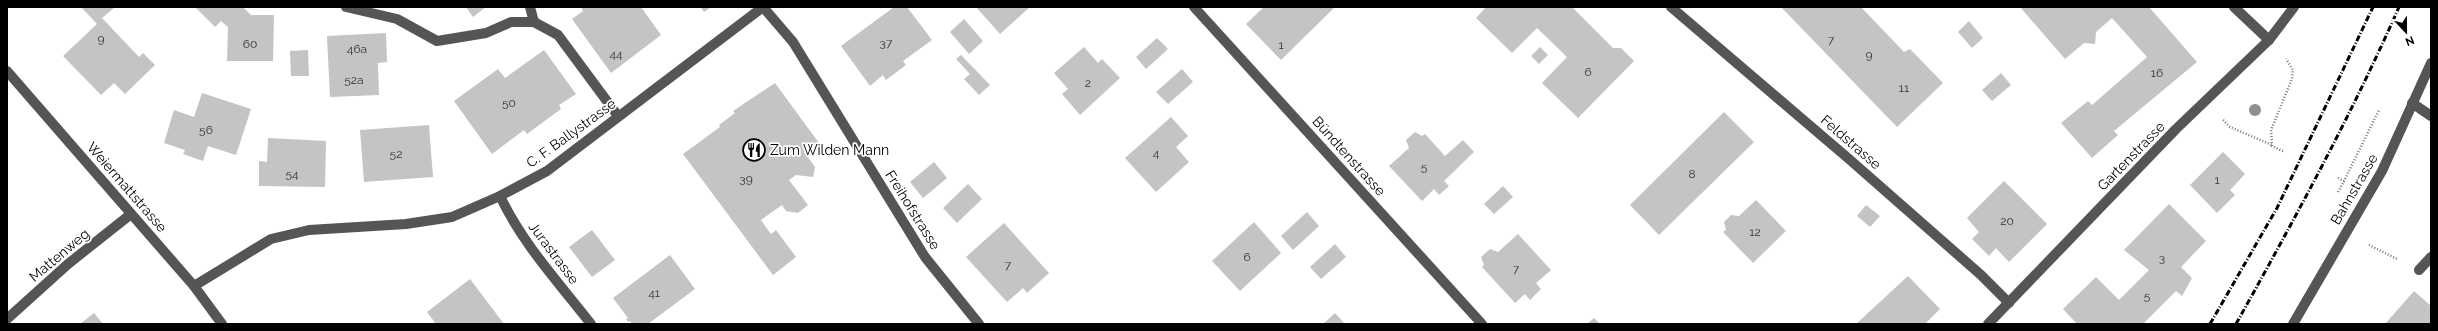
<svg xmlns="http://www.w3.org/2000/svg" width="2438" height="331" font-family="Raleway,sans-serif">
	<style>
		.building { fill: #c4c4c4 }
		.lines { fill: none; stroke-linecap: round; stroke-linejoin: round }
		.path { stroke: #777; stroke-width: 2.5; stroke-dasharray: 1 2; stroke-linecap: butt }
		.minor { stroke: #555; stroke-width: 10 }
		.rail { stroke: #000; stroke-width: 3; stroke-dasharray: 6 2 1 2; stroke-linecap: butt }
		.tree { fill: #8f8f8f }
		.labels { text-anchor: middle; stroke-width: 3.5; stroke-linejoin: round; paint-order: stroke }
		.number-label { font-size: 12px; fill: #313131 }
		.street-label { font-size: 14px; fill: #000; stroke: #fff }
		.poi-label { font-size: 14px; fill: #000; stroke: #fff; text-anchor: start }
	</style>
	<rect width="100%" height="100%" fill="#fff"/>
	<g class="building">
		<polygon points="81,7 115,7 102,18 139,57 143,53 155,65 125,94 114,83 101,95 63,56 97,24"/>
		<polygon points="195,7 243,7 251,15 274,15 273,61 227,61 228,27 221,21 215,27"/>
		<polygon points="466,7 486,7 473,17"/>
		<polygon points="581,7 641,7 661,35 611,73 572,19 583,11"/>
		<polygon points="700,7 711,7 704,12"/>
		<polygon points="894,7 907,7 932,40 903,61 906,65 886,80 883,75 870,86 841,46"/>
		<polygon points="976,7 1030,7 1000,34"/>
		<polygon points="1264,7 1335,7 1281,60 1246,24"/>
		<polygon points="1486,7 1572,7 1613,48 1621,48 1634,61 1578,118 1542,83 1567,57 1537,28 1512,53 1476,18"/>
		<polygon points="1781,7 1861,7 1904,52 1910,49 1943,83 1897,127"/>
		<polygon points="2020,7 2149,7 2197,62 2114,131 2118,135 2092,158 2061,123 2088,101 2092,105 2147,57 2112,18 2096,32 2095,44 2084,43 2065,59"/>
		<polygon points="964,19 983,41 969,54 950,32"/>
		<polygon points="1969,21 1983,38 1972,48 1958,32"/>
		<polygon points="386,33 387,62 378,63 379,95 330,97 327,36"/>
		<polygon points="1157,38 1168,49 1146,69 1136,57"/>
		<polygon points="1084,47 1098,63 1102,59 1120,78 1080,115 1062,94 1068,89 1054,73"/>
		<polygon points="1540,47 1548,55 1539,64 1531,56"/>
		<polygon points="308,50 309,76 291,76 290,51"/>
		<polygon points="544,50 576,94 559,105 561,109 527,134 524,130 492,154 454,101 498,69 505,78"/>
		<polygon points="961,55 990,85 979,95 964,79 970,74 956,59"/>
		<polygon points="1182,69 1193,82 1168,104 1156,92"/>
		<polygon points="2001,73 2011,85 1992,101 1982,90"/>
		<polygon points="775,83 819,143 816,150 807,156 815,167 813,177 796,175 789,180 808,205 798,213 786,211 782,205 761,220 771,234 776,230 796,257 773,275 683,154 720,127 719,125 735,113 733,111"/>
		<polygon points="202,93 251,109 236,155 208,146 203,161 183,154 185,150 164,143 174,110 194,117"/>
		<polygon points="1724,112 1754,142 1659,235 1630,205"/>
		<polygon points="1171,117 1188,136 1176,147 1189,162 1156,192 1125,158"/>
		<polygon points="429,125 433,177 364,182 360,130"/>
		<polygon points="1415,132 1422,136 1425,134 1445,156 1463,140 1474,152 1444,181 1449,186 1439,195 1434,189 1422,201 1389,166 1409,148 1406,140"/>
		<polygon points="268,138 326,141 325,187 259,186 259,161 267,162"/>
		<polygon points="2223,152 2245,174 2230,190 2235,195 2217,213 2190,185"/>
		<polygon points="934,162 947,178 923,198 910,182"/>
		<polygon points="2004,181 2047,224 2009,262 1996,248 1989,256 1972,239 1979,232 1967,218"/>
		<polygon points="968,184 982,199 957,223 943,208"/>
		<polygon points="1503,186 1513,197 1494,214 1484,204"/>
		<polygon points="1756,200 1786,231 1753,263 1723,232 1726,230 1724,222 1731,215 1739,216"/>
		<polygon points="2169,204 2206,241 2181,267 2192,278 2182,296 2176,291 2143,324 2077,324 2063,309 2096,277 2119,300 2149,270 2124,250"/>
		<polygon points="1866,205 1880,216 1870,227 1857,216"/>
		<polygon points="1307,212 1319,226 1293,250 1281,236"/>
		<polygon points="1254,222 1281,253 1240,291 1212,261"/>
		<polygon points="1004,223 1049,273 1027,293 1023,288 1007,302 966,257"/>
		<polygon points="592,230 615,260 592,277 569,247"/>
		<polygon points="1518,234 1551,270 1536,283 1541,289 1530,300 1525,294 1515,303 1482,267 1484,265 1481,257 1490,249 1498,252"/>
		<polygon points="1335,244 1346,257 1321,279 1310,267"/>
		<polygon points="670,255 695,289 648,324 632,324 630,321 628,322 626,319 628,318 613,298"/>
		<polygon points="1908,276 1940,309 1925,324 1856,324"/>
		<polygon points="470,279 504,324 436,324 427,312"/>
		<polygon points="2414,291 2431,306 2431,324 2385,324"/>
		<polygon points="94,313 103,324 80,324"/>
		<polygon points="1335,313 1345,324 1323,324"/>
		<polygon points="1594,318 1600,324 1587,324"/>
	</g>
	<g class="lines">
		<g class="path">
			<polyline points="2223,120 2230,127 2272,145"/>
			<polyline points="2283,151 2272,146 2271,130 2292,79 2293,70 2286,59"/>
			<polyline points="2338,178 2344,181 2379,110"/>
			<polyline points="2338,192 2344,181"/>
			<polyline points="2369,245 2397,259"/>
		</g>
		<g class="minor">
			<polyline points="346,7 397,19 437,41 486,33 511,22 534,22 558,35 618,116"/>
			<polyline points="530,7 534,22"/>
			<polyline points="763,7 793,42 925,257 979,324"/>
			<polyline points="1194,7 1482,324"/>
			<polyline points="1671,7 1849,159 1981,275 2009,303"/>
			<polyline points="2234,7 2269,40"/>
			<polyline points="7,71 194,286 222,324"/>
			<polyline points="2412,103 2431,116"/>
			<path d="M500,196C522,243 559,283 591,324"/>
			<polyline points="2419,270 2431,257"/>
			<polyline points="194,286 271,239 309,230 406,224 452,217 500,196 547,171 763,7"/>
			<polyline points="7,319 68,264 131,214"/>
			<polyline points="1988,324 2176,129 2269,40 2294,7"/>
			<polyline points="2293,324 2382,171 2431,63"/>
		</g>
		<g class="rail">
			<polyline points="2210,324 2277,208 2373,7"/>
			<path d="M2236,324C2294,220 2351,116 2399,7"/>
		</g>
	</g>
	<circle class="tree" cx="2255" cy="110" r="6"/>
	<defs>
		<g id="restaurant-ring" transform="scale(1.15)"><circle r="9.5" fill="#fff" stroke="#000" stroke-width="1.5"/><path d="M-5-6h1v4h1v-4h1v4h1v-4h1v5L-1.5 .5V6h-2V.5L-5-1ZM5-6V6H3V1.5H1.5Q1.5-4 5-6Z" fill="#000"/></g>
	</defs>
	<g fill-rule="evenodd">
		<use href="#restaurant-ring" x="754" y="150"/>
	</g>
	<g class="labels">
		<g class="number-label">
			<text x="101" y="43">9</text>
			<text x="1831" y="44">7</text>
			<text x="886" y="47">37</text>
			<text x="250" y="48">60</text>
			<text x="1281" y="49">1</text>
			<text x="357" y="53">46a</text>
			<text x="616" y="58">44</text>
			<text x="1869" y="59">9</text>
			<text x="1588" y="76">6</text>
			<text x="2157" y="77">16</text>
			<text x="354" y="84">52a</text>
			<text x="1088" y="87">2</text>
			<text x="1904" y="92">11</text>
			<text x="509" y="107">50</text>
			<text x="206" y="134">56</text>
			<text x="1156" y="157">4</text>
			<text x="396" y="158">52</text>
			<text x="1424" y="171">5</text>
			<text x="292" y="178">54</text>
			<text x="1692" y="178">8</text>
			<text x="746" y="183">39</text>
			<text x="2217" y="184">1</text>
			<text x="2007" y="225">20</text>
			<text x="1755" y="236">12</text>
			<text x="1247" y="261">6</text>
			<text x="2162" y="262">3</text>
			<text x="1008" y="269">7</text>
			<text x="1516" y="273">7</text>
			<text x="654" y="297">41</text>
			<text x="2147" y="300">5</text>
		</g>
		<g class="street-label">
			<text transform="translate(571 133) rotate(-36)" y="5">C. F. Ballystrasse</text>
			<text transform="translate(1851 142) rotate(41)" y="5">Feldstrasse</text>
			<text transform="translate(1349 156) rotate(48)" y="5">Bündtenstrasse</text>
			<text transform="translate(2131 156) rotate(-46)" y="5">Gartenstrasse</text>
			<text transform="translate(127 187) rotate(49)" y="5">Weiermattstrasse</text>
			<text transform="translate(2354 189) rotate(-60)" y="5">Bahnstrasse</text>
			<text transform="translate(913 210) rotate(58)" y="5">Freihofstrasse</text>
			<text transform="translate(554 253) rotate(53)" y="5">Jurastrasse</text>
			<text transform="translate(59 255) rotate(-40)" y="5">Mattenweg</text>
		</g>
		<g class="poi-label">
			<text x="770" y="155">Zum Wilden Mann</text>
		</g>
	</g>
	<rect width="2438" height="331" fill="none" stroke="#000000" stroke-width="16"/>
	<g transform="translate(2406 32) rotate(158)" stroke="#ffffff" stroke-width="3" paint-order="stroke">
	<path d="M0-3L7 15L0 10L-7 15Z" fill="#000000"/>
	<text y="-6" font-size="11" font-weight="bold" text-anchor="middle" fill="#000000">N</text>
	</g>
</svg>
